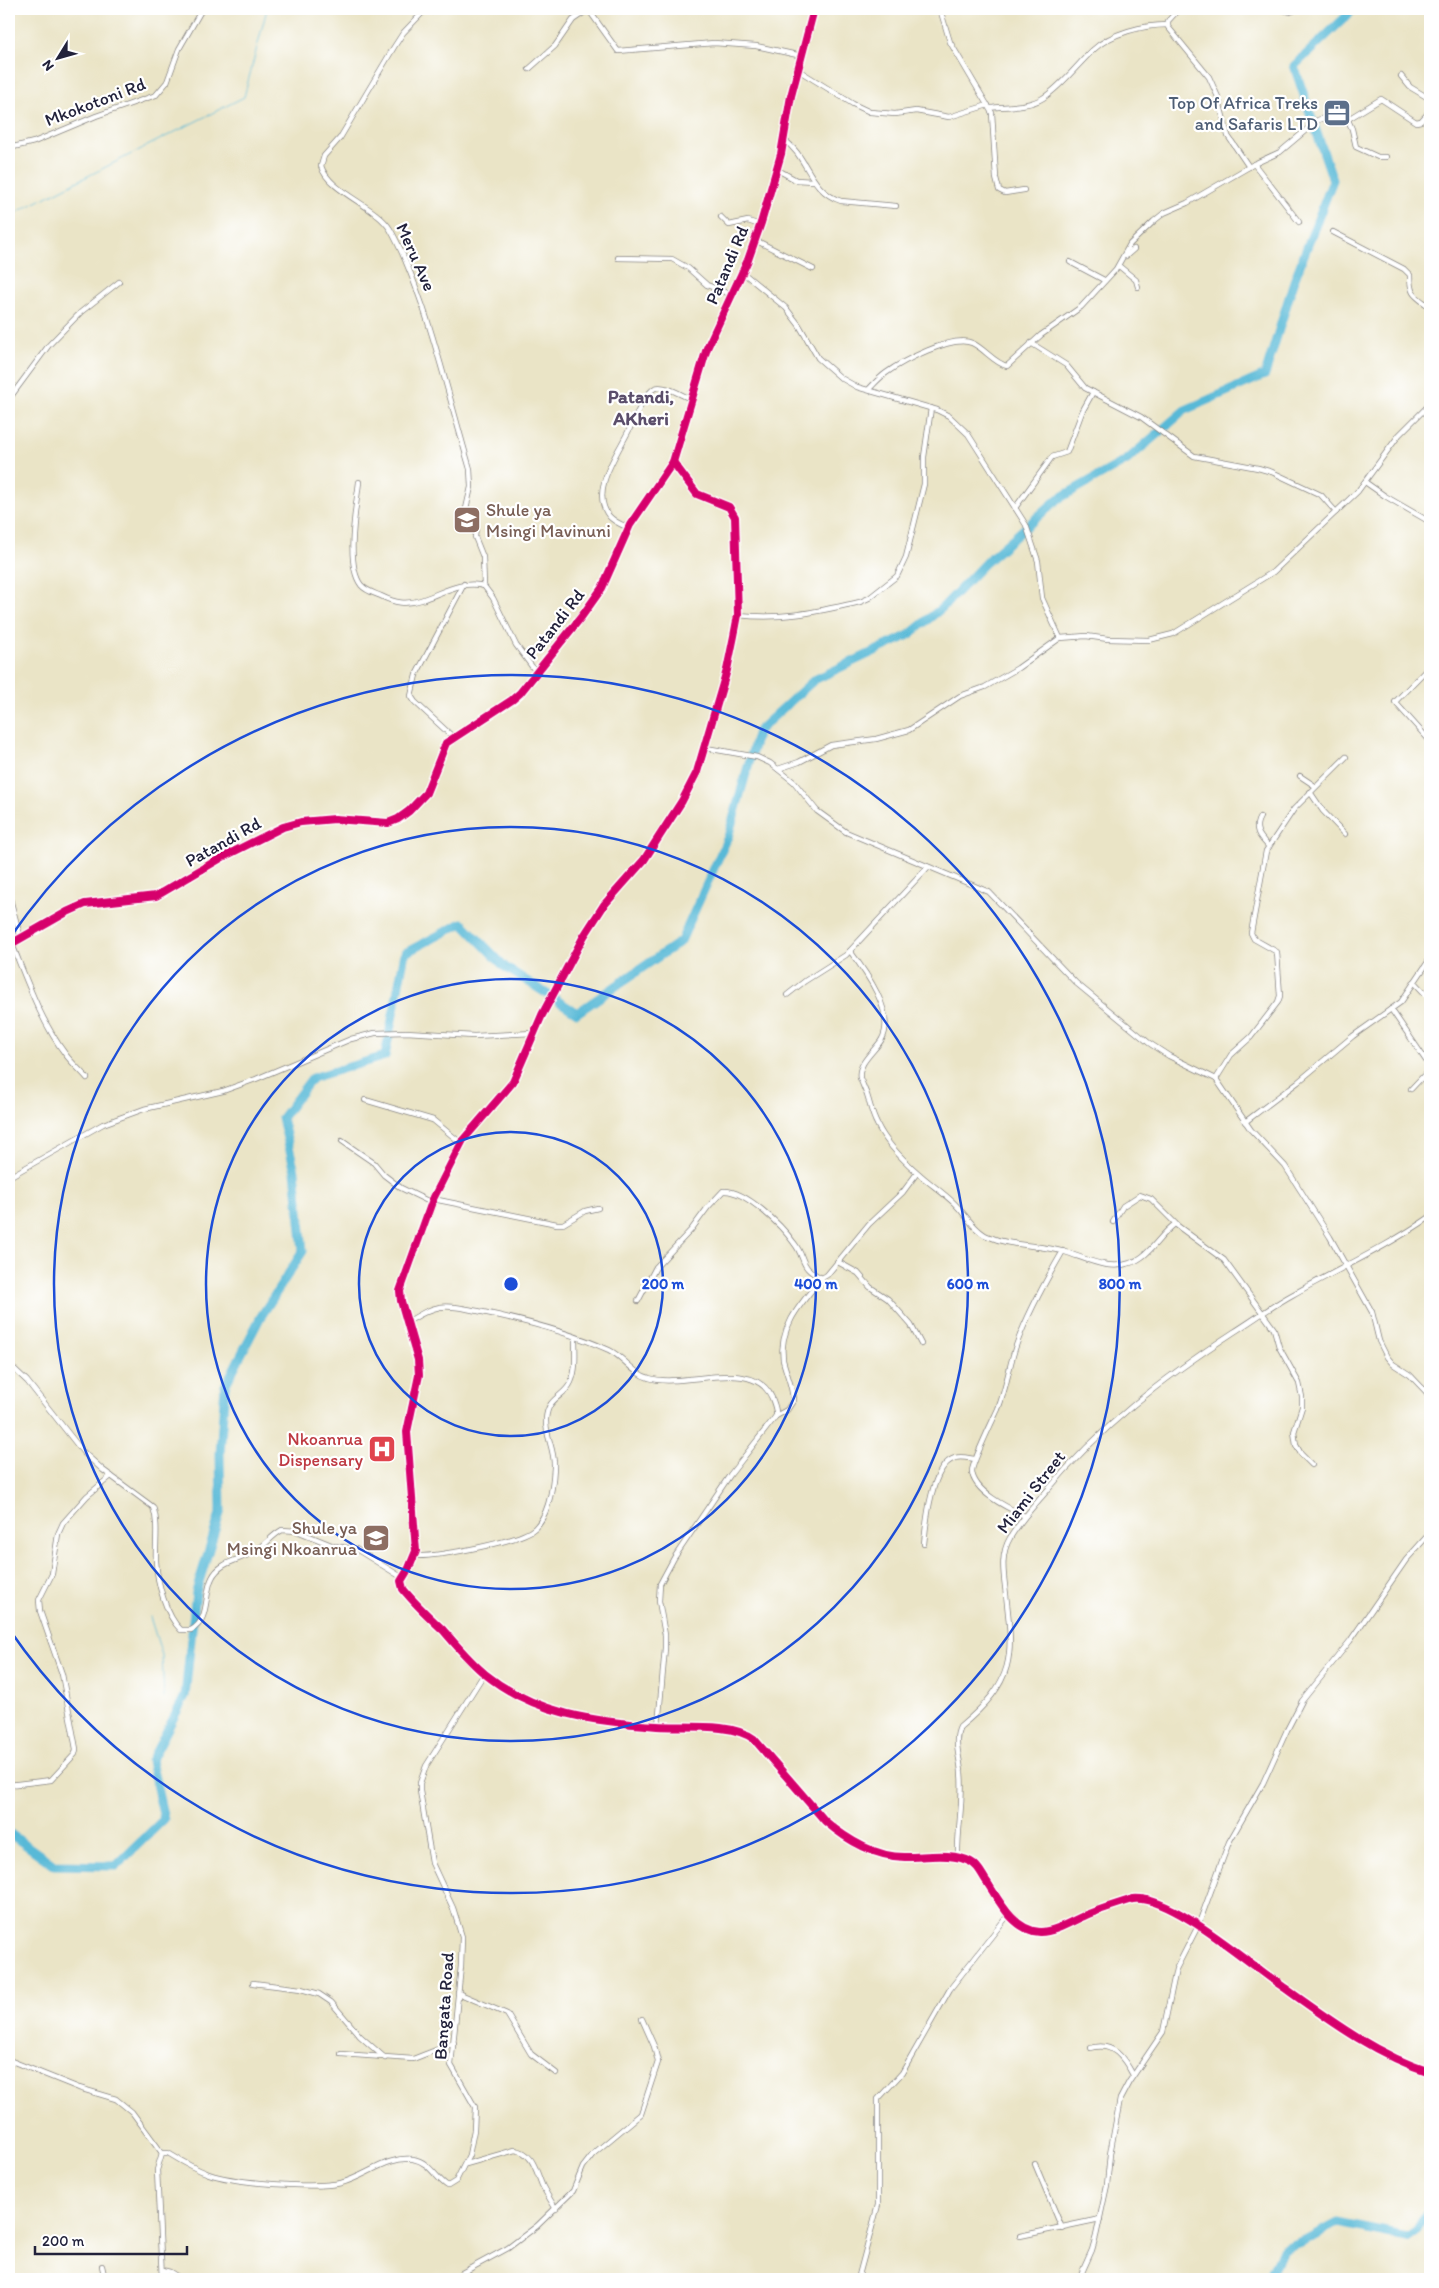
<svg xmlns="http://www.w3.org/2000/svg" width="1439" height="2288" font-family="Itim,sans-serif">
	<style>
		.lines { fill: none; stroke-linecap: round; stroke-linejoin: round }
		.stream { stroke: #59b9d7; stroke-width: 1 }
		.river { stroke: #59b9d7; stroke-width: 9 }
		.minor-casing { stroke: #868380; stroke-width: 6 }
		.tertiary-casing { stroke: #868380; stroke-width: 7 }
		.minor { stroke: #fff; stroke-width: 4.5 }
		.tertiary { stroke: #fff; stroke-width: 5 }
		.cycleway-casing { stroke: #fff; stroke-width: 11 }
		.cycleway { stroke: #d6006c; stroke-width: 8 }
		.ring { fill: none; stroke: #1d4ed8; stroke-width: 2.5 }
		.labels { text-anchor: middle; stroke-width: 4.5; stroke-linejoin: round; paint-order: stroke }
		.street-label { font-size: 18px; fill: #22223b; stroke: #fff }
		.service-label { font-size: 18px; fill: #4e5e75; stroke: #fff; text-anchor: end }
		.education-label { font-size: 18px; fill: #785e54; stroke: #fff; text-anchor: start }
		.health-label { font-size: 18px; fill: #be3a42; stroke: #fff; text-anchor: end }
		.neighbourhood-label { font-size: 19px; font-weight: bold; fill: #5b4e6b; stroke: #fff }
		.centre { fill: #1d4ed8; stroke: #fff; stroke-width: 2.5 }
		.ring-label { font-size: 15px; text-anchor: middle; font-weight: bold; fill: #1d4ed8; stroke: #fff; stroke-width: 4.5; stroke-linejoin: round; paint-order: stroke }
	</style>
	<rect width="100%" height="100%" fill="#fff"/>
	<filter id="ink" filterUnits="userSpaceOnUse"><feTurbulence type="fractalNoise" baseFrequency=".02" numOctaves="2"/><feDisplacementMap in="SourceGraphic" scale="10" xChannelSelector="R" yChannelSelector="G"/><feConvolveMatrix kernelMatrix="1 2 1 2 8 2 1 2 1" color-interpolation-filters="sRGB"/></filter>
	<filter id="wash" filterUnits="userSpaceOnUse"><feTurbulence type="fractalNoise" baseFrequency=".0096" numOctaves="4" result="noise"/><feDisplacementMap in="SourceGraphic" scale="20" xChannelSelector="R" yChannelSelector="G"/><feGaussianBlur stdDeviation="1.12" result="paint"/><feColorMatrix in="noise" values="0 0 0 0 0 0 0 0 0 0 0 0 0 0 0 0 0 1.4 0 .05"/><feComposite in="paint" operator="in"/></filter>
	<g filter="url(#wash)">
		<rect width="100%" height="100%" fill="#eae4c6"/>
		<g class="lines">
			<g class="stream">
				<polyline points="9,216 244,97 267,9"/>
				<polyline points="150,1617 162,1655 164,1697"/>
			</g>
			<g class="river">
				<polyline points="9,1833 54,1865 116,1866 164,1819 151,1761 185,1696 196,1592 221,1510 220,1454 225,1386 260,1318 303,1251 295,1171 282,1118 312,1078 385,1056 405,953 462,923 505,967 577,1013 681,941 728,837 758,731 814,680 909,635 943,607 985,563 1058,499 1127,460 1185,410 1265,375 1294,281 1333,180 1294,66 1354,9"/>
				<polyline points="1269,2279 1282,2249 1303,2241 1337,2223 1407,2237 1417,2230 1427,2212 1430,2210"/>
			</g>
		</g>
	</g>
	<g filter="url(#ink)">
		<g class="lines">
			<g class="minor-casing">
				<g id="minor">
					<path d="M426,9L403,33L394,47L340,138L324,156L321,166C329,192 375,205 390,229C404,253 414,281 423,307C441,360 454,415 470,469L471,487L465,513L476,525L475,537L483,557L484,586"/>
					<polyline points="588,9 618,51 714,43 756,46 802,56"/>
					<polyline points="940,9 950,42 992,113 996,178 999,190 1005,193 1024,190"/>
					<polyline points="1179,9 1168,21 1168,27 1209,77 1218,97 1228,136 1249,167"/>
					<polyline points="1280,9 1290,12 1298,9"/>
					<polyline points="529,69 555,46 573,20 589,9"/>
					<polyline points="798,70 853,104 870,112 895,114 916,111 949,117 988,105"/>
					<polyline points="1401,76 1410,87 1430,99"/>
					<path d="M990,108C1006,106 1029,107 1043,98C1062,86 1076,66 1093,50C1111,33 1143,25 1168,25"/>
					<polyline points="1348,120 1352,129 1356,147 1378,157 1386,157"/>
					<path d="M783,139C809,157 808,190 841,201L896,206"/>
					<polyline points="9,148 34,142 96,116 156,95 167,82 179,49 202,9"/>
					<polyline points="1254,164 1299,222"/>
					<polyline points="776,169 796,180 813,181"/>
					<polyline points="721,217 729,225 748,221 760,225"/>
					<path d="M1333,232L1404,269L1410,275C1410,295 1414,295 1430,307"/>
					<polyline points="755,240 813,269"/>
					<polyline points="1126,256 1134,249"/>
					<polyline points="618,258 672,259 688,268 707,285 732,295"/>
					<polyline points="1070,262 1104,280"/>
					<polyline points="1119,266 1136,280 1138,287"/>
					<polyline points="742,272 786,308 799,325 818,358 841,378 857,387 937,410 949,416 968,434 1026,525 1038,561 1042,598 1060,638"/>
					<polyline points="1031,343 1066,365 1085,388 1141,417 1194,456 1258,468 1272,472 1321,495 1336,512"/>
					<path d="M869,389C874,384 879,378 886,373C901,362 953,334 972,343C984,348 994,363 1007,366L1041,335L1081,307L1116,269L1130,244L1154,221L1164,213L1187,203L1254,164L1280,152L1318,120L1324,118L1345,121L1381,99L1416,122L1421,121L1430,111"/>
					<polyline points="9,399 49,345 81,312 119,282"/>
					<path d="M673,462L697,494L729,507L735,517L738,615L734,636L727,670L697,772L682,801L644,860L604,905L584,936L542,1015L513,1082L463,1140L433,1199L400,1291L401,1301L418,1360L419,1375L407,1432L416,1551L409,1568L401,1581L403,1589C415,1604 429,1617 443,1630C456,1645 470,1662 485,1674C534,1714 596,1722 657,1726C684,1728 731,1722 754,1739L825,1821C847,1840 877,1858 907,1857C926,1857 953,1852 971,1862C979,1866 982,1875 987,1882C999,1901 1014,1931 1040,1932C1055,1932 1072,1921 1086,1915C1101,1909 1117,1904 1133,1899C1172,1895 1248,1963 1282,1986C1328,2019 1376,2055 1430,2072"/>
					<path d="M359,482C356,508 345,564 361,585C366,591 374,593 381,596C395,603 406,605 421,600C442,593 462,580 484,586L493,598L516,645L536,672"/>
					<polyline points="1365,482 1385,496 1430,522"/>
					<polyline points="1015,508 1052,457 1067,452 1082,412 1093,392"/>
					<path d="M629,528C622,525 614,522 609,516C589,491 618,453 629,430C633,421 646,392 655,388C665,384 682,396 691,399"/>
					<path d="M738,615C785,620 814,612 860,602L869,598L897,576L906,557L924,484V457L931,408"/>
					<polyline points="1430,666 1395,702 1430,741"/>
					<polyline points="453,737 415,702 411,696 416,675 464,584"/>
					<polyline points="706,748 757,757 770,763 794,782 817,811 846,832 989,892 1076,983 1149,1043 1169,1056 1216,1079 1251,1130 1285,1166 1330,1237 1372,1312 1379,1341 1387,1357 1393,1364 1410,1375 1430,1396"/>
					<polyline points="778,769 799,762 831,745 876,739 909,730 960,696 985,687 1018,668 1060,638 1086,636 1108,639 1149,640 1173,634 1273,572 1358,491 1399,435 1430,404"/>
					<polyline points="1300,776 1315,786"/>
					<polyline points="1310,792 1323,811 1345,834"/>
					<path d="M1260,817C1252,830 1261,838 1269,847"/>
					<polyline points="9,895 21,939"/>
					<path d="M12,944C27,981 41,1022 66,1055C72,1063 80,1070 87,1078"/>
					<path d="M850,951C865,971 896,1013 882,1039C876,1050 857,1063 860,1078C862,1083 865,1090 867,1095C870,1104 872,1115 877,1124C885,1141 903,1160 918,1173C930,1184 944,1193 955,1204C965,1214 975,1231 987,1236C1012,1247 1039,1244 1065,1252C1085,1258 1108,1271 1130,1263C1150,1257 1159,1235 1175,1224L1224,1260L1274,1329L1279,1347L1299,1383L1302,1397V1407L1294,1432L1296,1445L1301,1454L1312,1465"/>
					<polyline points="1414,982 1430,999"/>
					<polyline points="787,995 805,981 846,955 928,867"/>
					<polyline points="1391,1009 1429,1065 1429,1070 1411,1089"/>
					<polyline points="1216,1079 1231,1055 1251,1037 1278,1002 1280,996 1277,952 1254,939 1251,933 1266,851 1294,809 1346,757"/>
					<polyline points="365,1100 433,1120 461,1143"/>
					<polyline points="1245,1122 1298,1082 1353,1036 1401,1002 1430,959"/>
					<polyline points="342,1141 374,1163 384,1175 401,1188 432,1203"/>
					<polyline points="9,1177 103,1124 144,1109 223,1091 256,1079 351,1039 375,1033 406,1032 474,1036 534,1033"/>
					<polyline points="433,1199 557,1224 563,1224 585,1211 598,1208"/>
					<polyline points="1113,1222 1123,1206 1140,1195 1151,1199 1176,1224"/>
					<polyline points="838,1262 858,1273 870,1287 888,1299 911,1325 921,1344"/>
					<path d="M638,1301L656,1267L691,1230L708,1207L723,1191C745,1189 782,1226 794,1243C807,1259 798,1267 822,1278L827,1275L869,1224L903,1192L917,1173"/>
					<path d="M406,1323C416,1317 427,1309 440,1307C452,1305 466,1309 478,1311C522,1320 567,1331 609,1350C624,1357 633,1374 649,1378C684,1389 754,1356 772,1398C774,1404 777,1410 776,1416L730,1475L674,1558L660,1584L659,1601L665,1635V1648L658,1726"/>
					<path d="M9,1364L27,1381L83,1452L103,1470L153,1507C159,1524 155,1544 156,1561C157,1582 166,1616 181,1630H191C210,1621 204,1593 212,1578C220,1561 241,1560 254,1552C265,1546 271,1536 282,1530L297,1531L334,1546L356,1549L403,1578"/>
					<path d="M776,1416L787,1410L793,1401C793,1387 786,1373 783,1360C778,1327 803,1301 822,1278"/>
					<path d="M1025,1516C1010,1509 973,1492 972,1471C972,1463 993,1420 998,1409C1007,1387 1009,1364 1017,1343C1029,1311 1046,1280 1063,1251"/>
					<path d="M924,1544C926,1523 931,1465 955,1458C961,1456 968,1458 974,1459"/>
					<path d="M414,1556C436,1557 521,1542 535,1528C549,1514 553,1486 554,1467C555,1450 545,1435 546,1419C548,1396 564,1398 571,1382C577,1369 575,1351 575,1337"/>
					<polyline points="9,1785 51,1780 75,1754 76,1749 62,1674 40,1611 39,1600 52,1574 58,1534 63,1523 87,1496 111,1476"/>
					<path d="M958,1858C957,1829 964,1801 961,1772C960,1757 953,1741 960,1727C1018,1679 1013,1655 1005,1586C1003,1570 1001,1553 1010,1538C1019,1522 1033,1507 1045,1493C1101,1426 1162,1379 1234,1332C1253,1320 1272,1306 1292,1295C1338,1269 1387,1247 1430,1217"/>
					<polyline points="253,1983 301,1989 319,1994 331,2002 360,2036 385,2058"/>
					<polyline points="458,1993 507,2014 531,2054 556,2073"/>
					<path d="M1091,2048C1113,2041 1124,2058 1133,2075"/>
					<polyline points="341,2054 413,2059 454,2043"/>
					<polyline points="9,2060 79,2088 116,2099 132,2112 162,2153"/>
					<path d="M466,2164L515,2150C533,2152 536,2171 542,2185C546,2193 551,2201 556,2209"/>
					<polyline points="1035,2164 1062,2228"/>
					<polyline points="1020,2236 1100,2219"/>
					<polyline points="102,2266 105,2279"/>
					<polyline points="162,2270 170,2272 181,2279"/>
					<polyline points="460,2274 508,2248 537,2226 573,2191 583,2167 593,2154 641,2114 658,2062 654,2046 642,2019"/>
					<path d="M162,2279L157,2170L162,2153H168C181,2161 195,2169 209,2174C235,2183 314,2189 341,2183C365,2177 387,2156 413,2159C430,2162 435,2178 448,2186L456,2181L469,2155L474,2130L475,2107L451,2065L461,1966L462,1937L453,1908L432,1863L420,1791V1783L426,1766L484,1674"/>
					<polyline points="858,2279 878,2205 878,2099 902,2073 950,1989 1009,1914"/>
					<polyline points="1079,2279 1092,2250 1096,2236 1107,2185 1110,2154 1120,2099 1129,2082 1163,2032 1176,1969 1198,1926 1229,1842 1263,1783 1287,1730 1302,1701 1350,1641 1406,1560 1430,1533"/>
				</g>
			</g>
			<g class="tertiary-casing">
				<polyline id="tertiary" points="9,945 67,912 85,904 156,896 221,858 283,827 301,822 335,819 388,823 398,819 409,811 426,793 446,743 512,700 520,693 582,616 602,588 630,525 673,462 707,348 748,260 761,223 781,154 791,96 814,9"/>
			</g>
			<use href="#minor" class="minor"/>
			<use href="#tertiary" class="tertiary"/>
			<g class="cycleway-casing">
				<g id="cycleway">
					<path d="M673,462L697,494L729,507L735,517L738,615L734,636L727,670L697,772L682,801L644,860L604,905L584,936L542,1015L513,1082L463,1140L433,1199L400,1291L401,1301L418,1360L419,1375L407,1432L416,1551L409,1568L401,1581L403,1589C415,1604 429,1617 443,1630C456,1645 470,1662 485,1674C534,1714 596,1722 657,1726C684,1728 731,1722 754,1739L825,1821C847,1840 877,1858 907,1857C926,1857 953,1852 971,1862C979,1866 982,1875 987,1882C999,1901 1014,1931 1040,1932C1055,1932 1072,1921 1086,1915C1101,1909 1117,1904 1133,1899C1172,1895 1248,1963 1282,1986C1328,2019 1376,2055 1430,2072"/>
					<polyline points="9,945 67,912 85,904 156,896 221,858 283,827 301,822 335,819 388,823 398,819 409,811 426,793 446,743 512,700 520,693 582,616 602,588 630,525 673,462 707,348 748,260 761,223 781,154 791,96 814,9"/>
				</g>
			</g>
			<use href="#cycleway" class="cycleway"/>
		</g>
	</g>
	<g class="ring">
		<circle cx="511" cy="1284" r="152"/>
		<circle cx="511" cy="1284" r="305"/>
		<circle cx="511" cy="1284" r="457"/>
		<path d="M9 939A609 609 0 1 1 9 1629"/>
	</g>
	<defs>
		<g id="office-square" transform="scale(1.4375)"><rect x="-9" y="-9" width="18" height="18" rx="4" fill="#5c6f8a" stroke="#fff"/><path d="M-6-3h4V-5.5h4V-3h4V5H-6ZM-1-4.5V-3h2v-1.5ZM-6 0V1H6V0Z" fill="#fff"/></g>
		<g id="school-square" transform="scale(1.4375)"><rect x="-9" y="-9" width="18" height="18" rx="4" fill="#8d6e63" stroke="#fff"/><path d="M0-5L7-2L0 1L-7-2ZM-4 1L0 2.5L4 1V4Q0 6-4 4Z" fill="#fff"/></g>
		<g id="hospital-square" transform="scale(1.4375)"><rect x="-9" y="-9" width="18" height="18" rx="4" fill="#e0444e" stroke="#fff"/><path d="M-5-5h3v3.5h4V-5h3V5h-3V1.5h-4V5h-3Z" fill="#fff"/></g>
	</defs>
	<g fill-rule="evenodd">
		<use href="#office-square" x="1337" y="113"/>
		<use href="#school-square" x="467" y="520"/>
		<use href="#hospital-square" x="382" y="1449"/>
		<use href="#school-square" x="376" y="1538"/>
	</g>
	<g class="labels">
		<g class="street-label">
			<text transform="translate(95 102) rotate(-21)" y="6">Mkokotoni Rd</text>
			<text transform="translate(416 257) rotate(66)" y="6">Meru Ave</text>
			<text transform="translate(727 265) rotate(-67)" y="6">Patandi Rd</text>
			<text transform="translate(555 624) rotate(-52)" y="6">Patandi Rd</text>
			<text transform="translate(223 842) rotate(-29)" y="6">Patandi Rd</text>
			<text transform="translate(1031 1492) rotate(-52)" y="6">Miami Street</text>
			<text transform="translate(444 2006) rotate(-86)" y="6">Bangata Road</text>
		</g>
		<g class="service-label">
			<text x="1318" y="109">Top Of Africa Treks<tspan x="1318" dy="21">and Safaris LTD</tspan></text>
		</g>
		<g class="education-label">
			<text x="486" y="516">Shule ya<tspan x="486" dy="21">Msingi Mavinuni</tspan></text>
			<text x="357" y="1534" text-anchor="end">Shule ya<tspan x="357" dy="21">Msingi Nkoanrua</tspan></text>
		</g>
		<g class="health-label">
			<text x="363" y="1445">Nkoanrua<tspan x="363" dy="21">Dispensary</tspan></text>
		</g>
		<g class="neighbourhood-label">
			<text x="641" y="403">Patandi,<tspan x="641" dy="22">AKheri</tspan></text>
		</g>
	</g>
	<circle cx="511" cy="1284" r="8" class="centre"/>
	<g class="ring-label">
		<text x="663" y="1289">200 m</text>
		<text x="816" y="1289">400 m</text>
		<text x="968" y="1289">600 m</text>
		<text x="1120" y="1289">800 m</text>
	</g>
	<rect width="1439" height="2288" fill="none" stroke="#fff" stroke-width="30"/>
	<g transform="translate(58 58) rotate(233)" stroke="#ffffff" stroke-width="4" paint-order="stroke">
	<path d="M0-4L9 19L0 12L-9 19Z" fill="#22223b"/>
	<text y="-8" font-size="14" font-weight="bold" text-anchor="middle" fill="#22223b">N</text>
	</g>
	<path d="M35 2246v8h152v-8" fill="none" stroke="#22223b" stroke-width="2.5"/>
	<text x="42" y="2246" font-size="15" fill="#22223b" stroke="#ffffff" stroke-width="4" paint-order="stroke">200 m</text>
</svg>
